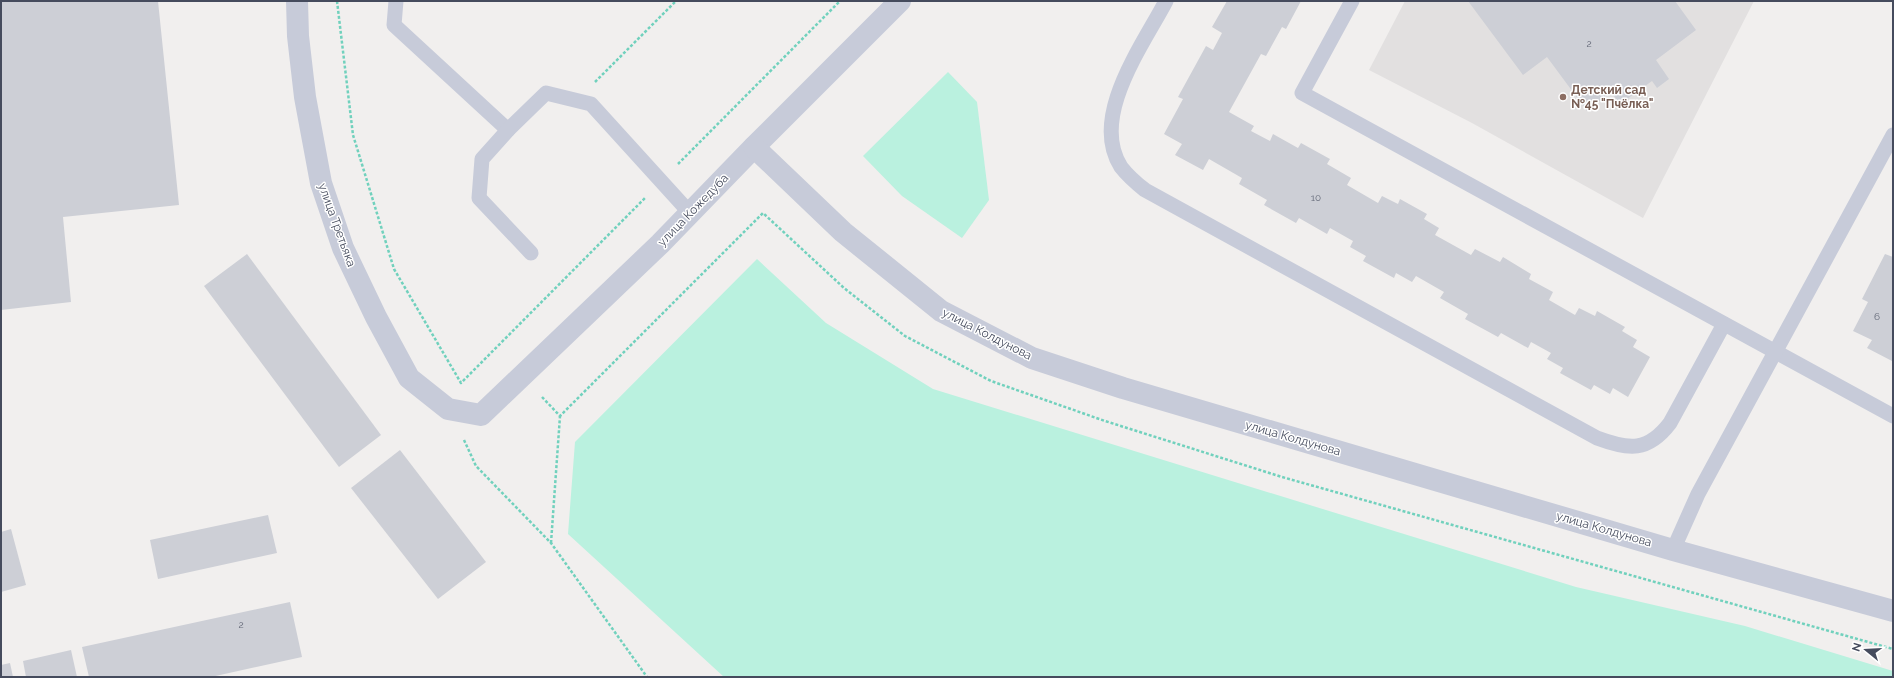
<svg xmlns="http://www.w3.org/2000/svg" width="1894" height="678" font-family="Raleway,sans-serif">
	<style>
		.education { fill: #e2e0e0 }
		.green { fill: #baf1df }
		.building { fill: #cdcfd6 }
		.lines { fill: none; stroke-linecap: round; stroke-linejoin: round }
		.path { stroke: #71d1bd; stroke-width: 2.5; stroke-dasharray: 3 2; stroke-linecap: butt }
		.service { stroke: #c7cbd9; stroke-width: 15 }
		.minor { stroke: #c7cbd9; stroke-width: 22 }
		.education-dot { fill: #8d6e63; stroke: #fff; stroke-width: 1.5 }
		.labels { text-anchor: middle; stroke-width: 3; stroke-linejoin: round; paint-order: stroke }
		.number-label { font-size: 10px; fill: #676c7b }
		.education-label { font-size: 12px; font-weight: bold; fill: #785e54; stroke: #fff; text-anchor: start }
		.street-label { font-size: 12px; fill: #454b5d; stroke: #fff }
	</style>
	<rect width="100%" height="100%" fill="#f1efee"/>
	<polygon class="education" points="1405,1 1754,1 1643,218 1472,123 1369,70"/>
	<g class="green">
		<polygon points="948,72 977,102 989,200 962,238 902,196 863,156"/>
		<polygon points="757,259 826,323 933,389 1576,587 1745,626 1893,671 1893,677 724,677 568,534 575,442"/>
	</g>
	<g class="building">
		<polygon points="1,1 158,1 179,205 63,217 71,302 1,310"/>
		<polygon points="1227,1 1301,1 1286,29 1282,27 1266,56 1261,54 1229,112 1254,126 1251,131 1270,141 1273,134 1298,148 1301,143 1330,159 1327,164 1351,178 1347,185 1378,203 1382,196 1398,204 1400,199 1427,214 1424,219 1439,228 1435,235 1471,255 1475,249 1500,262 1503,257 1531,274 1529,279 1553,292 1549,300 1575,315 1579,308 1595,316 1597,311 1625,327 1622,331 1637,340 1633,347 1650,357 1628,397 1613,388 1610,394 1594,385 1591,390 1560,373 1563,368 1547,359 1551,353 1531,342 1528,348 1501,333 1498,337 1465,319 1468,314 1440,298 1444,292 1416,276 1412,282 1396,273 1394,278 1363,261 1366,256 1350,247 1353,241 1330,228 1327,234 1299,218 1296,223 1264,205 1267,200 1239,184 1242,178 1209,159 1203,170 1175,155 1182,144 1164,134 1183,99 1178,97 1206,46 1213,50 1222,33 1212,27"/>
		<polygon points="1468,1 1675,1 1696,30 1656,60 1669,79 1657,88 1652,81 1620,104 1611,92 1587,111 1547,57 1523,75"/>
		<polygon points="247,254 381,435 339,467 204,286"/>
		<polygon points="1885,254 1893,257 1892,361 1867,348 1872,340 1853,331 1868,302 1862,299"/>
		<polygon points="400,450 486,562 438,599 351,488"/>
		<polygon points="268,515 277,553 158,579 150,540"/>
		<polygon points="11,529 26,585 1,592 1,532"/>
		<polygon points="290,602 302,657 211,677 89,677 82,647"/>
		<polygon points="71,650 77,677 26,677 23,661"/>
		<polygon points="10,663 13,677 1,677 1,665"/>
	</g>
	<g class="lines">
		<g class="path">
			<polyline points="337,1 353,135 394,269 461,383 645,198"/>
			<polyline points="595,82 676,1"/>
			<polyline points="678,164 840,1"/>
			<polyline points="542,397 560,416 763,213 844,288 905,336 991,381 1105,421 1282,477 1893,649"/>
			<polyline points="464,440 476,466 551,543 647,677"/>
			<polyline points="551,543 560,416"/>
		</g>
		<g class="service">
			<polyline points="396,1 394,25 508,130"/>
			<path d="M1166,1C1143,45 1089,117 1121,167C1128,176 1136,183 1145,190L1597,438C1629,450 1648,452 1670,423L1724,324"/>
			<polyline points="1352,1 1302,93 1893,416"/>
			<polyline points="531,253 479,198 482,159 508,130 546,93 591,104 690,213"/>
			<polyline points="1673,550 1698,494 1893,135"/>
		</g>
		<g class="minor">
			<polyline points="297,1 298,36 305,97 321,183 343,248 376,317 409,378 448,409 481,415 660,244 754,147 900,1"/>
			<polyline points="754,147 843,232 941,311 1032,358 1123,388 1673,550 1893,611"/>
		</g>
	</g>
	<circle class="education-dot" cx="1563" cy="97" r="4"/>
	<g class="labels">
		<g class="number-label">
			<text x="1589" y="47">2</text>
			<text x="1316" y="201">10</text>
			<text x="1877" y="320">6</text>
			<text x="241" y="628">2</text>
		</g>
		<g class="education-label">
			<text x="1571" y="94">Детский сад<tspan x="1571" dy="14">№45 "Пчёлка"</tspan></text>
		</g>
		<g class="street-label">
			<text transform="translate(693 210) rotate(-46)" y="4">улица Кожедуба</text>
			<text transform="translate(337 225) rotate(70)" y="4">улица Третьяка</text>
			<text transform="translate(987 334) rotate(27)" y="4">улица Колдунова</text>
			<text transform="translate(1293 438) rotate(16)" y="4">улица Колдунова</text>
			<text transform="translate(1604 529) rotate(16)" y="4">улица Колдунова</text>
		</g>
	</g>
	<rect width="1894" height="678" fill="none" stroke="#454b5d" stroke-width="4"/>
	<g transform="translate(1866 650) rotate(288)" stroke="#ffffff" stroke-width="3" paint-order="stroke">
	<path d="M0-3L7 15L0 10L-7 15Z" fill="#454b5d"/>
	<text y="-6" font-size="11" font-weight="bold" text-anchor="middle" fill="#454b5d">N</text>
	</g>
</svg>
